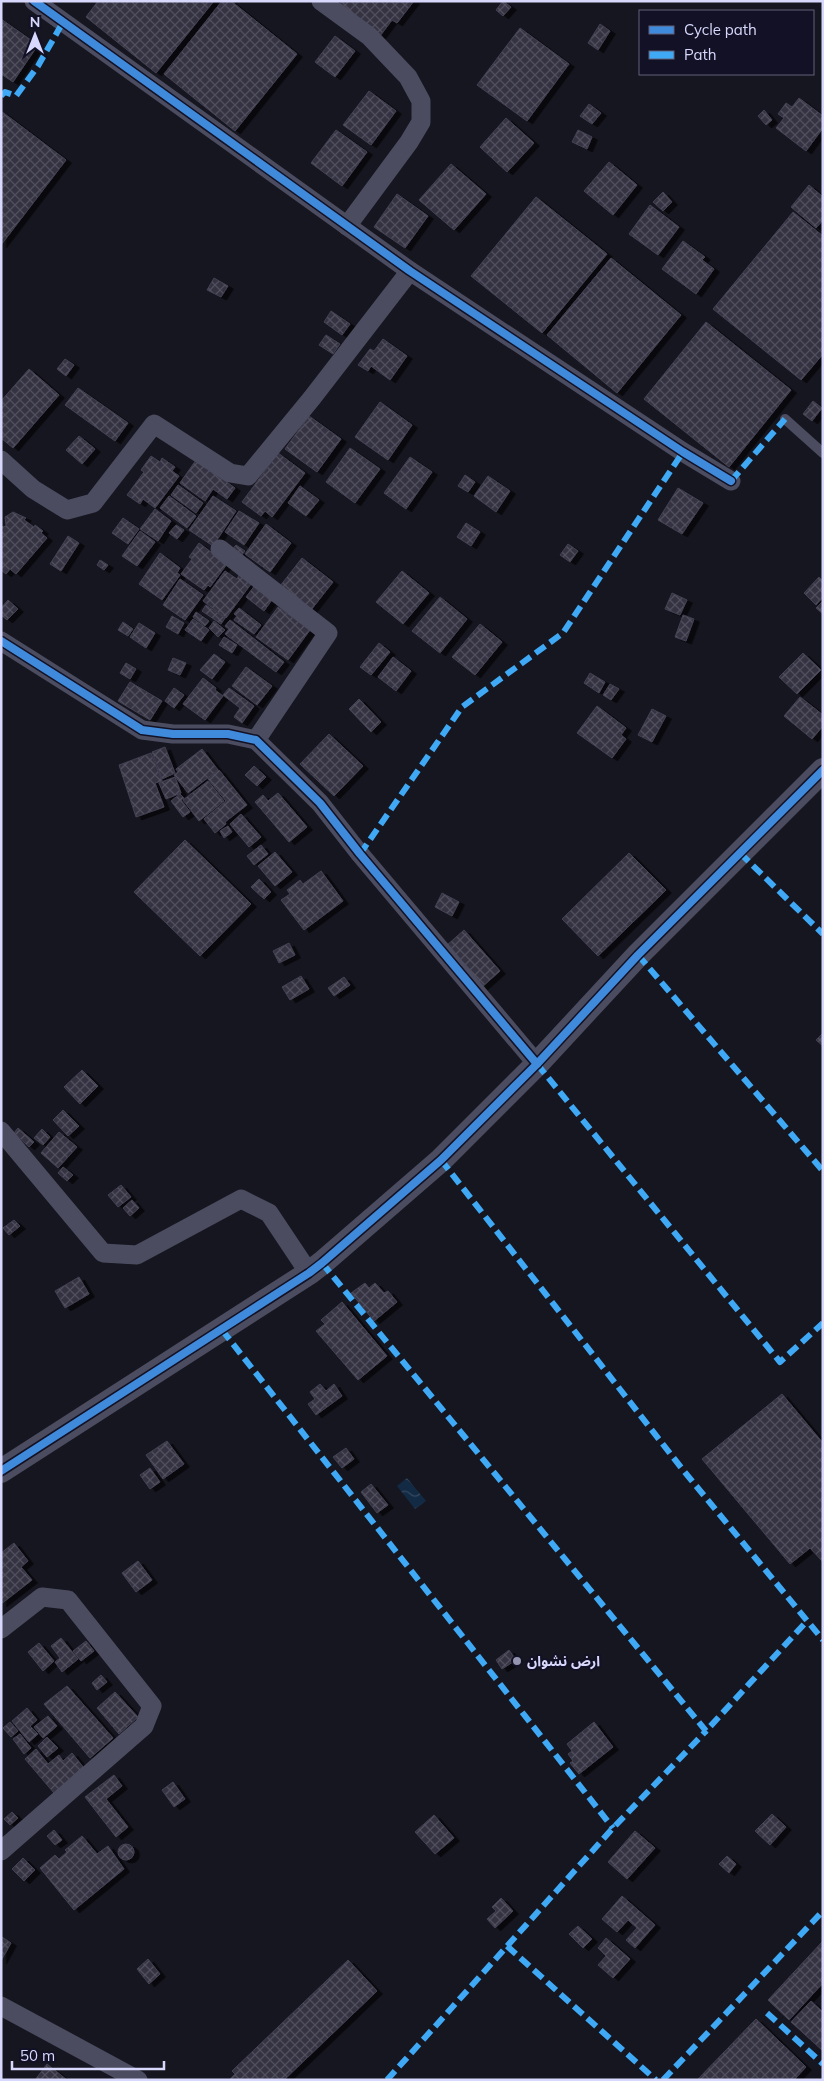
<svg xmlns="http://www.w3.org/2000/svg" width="824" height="2081" font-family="Mulish,'Noto Sans Arabic',sans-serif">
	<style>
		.water { fill: url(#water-waves) }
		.building { fill: url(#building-cross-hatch); stroke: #434153; filter: url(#shadow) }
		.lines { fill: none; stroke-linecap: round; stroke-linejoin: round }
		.service { stroke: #4b4c60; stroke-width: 10 }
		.minor { stroke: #4b4c60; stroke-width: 19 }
		.tertiary { stroke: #4b4c60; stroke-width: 24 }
		.quiet { stroke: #3fa9f5; stroke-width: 6; stroke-dasharray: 12 6; stroke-linecap: butt }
		.cycleway-casing { stroke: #121125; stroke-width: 11 }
		.cycleway { stroke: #408adc; stroke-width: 8 }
		.poi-dot { fill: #9494af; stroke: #121125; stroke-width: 2 }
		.labels { text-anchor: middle; stroke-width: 4; stroke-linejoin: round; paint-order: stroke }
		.poi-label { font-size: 14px; font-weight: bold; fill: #d8d8fc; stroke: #121125; text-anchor: start }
	</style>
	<defs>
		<pattern id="water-waves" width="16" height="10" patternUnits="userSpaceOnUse" patternTransform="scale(1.25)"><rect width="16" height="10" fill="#122a44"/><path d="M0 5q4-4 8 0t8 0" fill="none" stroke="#344860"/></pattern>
		<pattern id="building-cross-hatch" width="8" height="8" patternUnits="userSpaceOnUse" patternTransform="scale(1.25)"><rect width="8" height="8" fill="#343342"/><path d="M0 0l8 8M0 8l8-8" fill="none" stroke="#51505e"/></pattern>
		<filter id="shadow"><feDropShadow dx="5.5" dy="3" stdDeviation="0" flood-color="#0009"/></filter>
	</defs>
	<rect width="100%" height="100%" fill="#161620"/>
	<polygon class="water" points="407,1478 426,1501 415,1509 397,1486"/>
	<g class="building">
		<polygon points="98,1 214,1 156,73 86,17"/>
		<polygon points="222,1 231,1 297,54 235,131 164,74"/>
		<polygon points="342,1 414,1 397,23 392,20 380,36 339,5"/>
		<polygon points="503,1 511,7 503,16 496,10"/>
		<polygon points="1,19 38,45 13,82 1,74"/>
		<polygon points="600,24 610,31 598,50 588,43"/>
		<polygon points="520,28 569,64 527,121 477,85"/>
		<polygon points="335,36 355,51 335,77 315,62"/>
		<polygon points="369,91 396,111 371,145 343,125"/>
		<polygon points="799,98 823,116 823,128 806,151 776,128 784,118 778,114 786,103 792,107"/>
		<polygon points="589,104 601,113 592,124 580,116"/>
		<polygon points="764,110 772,120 766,125 758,116"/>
		<polygon points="1,111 66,160 1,245"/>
		<polygon points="506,118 534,143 507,172 480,147"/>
		<polygon points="336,130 367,152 342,186 311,163"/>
		<polygon points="578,130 592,137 587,149 572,142"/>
		<polygon points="609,162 637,185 613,215 584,191"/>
		<polygon points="451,164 486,194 454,230 419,200"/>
		<polygon points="809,185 823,197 823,220 816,228 791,207"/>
		<polygon points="663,192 672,202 663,211 653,202"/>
		<polygon points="397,194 428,216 405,248 374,227"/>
		<polygon points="536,197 607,254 542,333 471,276"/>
		<polygon points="650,205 679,227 658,255 629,234"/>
		<polygon points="793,212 823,236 823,354 801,380 713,309"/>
		<polygon points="683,241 705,257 702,260 714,269 696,294 662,269"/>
		<polygon points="611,258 681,315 617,393 547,335"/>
		<polygon points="214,278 228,286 221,297 207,290"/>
		<polygon points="331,311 350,324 342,335 324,322"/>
		<polygon points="706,322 791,390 729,467 644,399"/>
		<polygon points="326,335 340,344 333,354 319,345"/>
		<polygon points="383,339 407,356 390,380 371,366 368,371 358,365 370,349 374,351"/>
		<polygon points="65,359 74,365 66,376 57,369"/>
		<polygon points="29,369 59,395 13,448 1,438 1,401"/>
		<polygon points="78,388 128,423 115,441 65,405"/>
		<polygon points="813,401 822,408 812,421 803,414"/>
		<polygon points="380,402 412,425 388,460 355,437"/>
		<polygon points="309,416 341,439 317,472 285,449"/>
		<polygon points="79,436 95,449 82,464 66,450"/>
		<polygon points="350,448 380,469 355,503 326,482"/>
		<polygon points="278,453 305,473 272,517 265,511 261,516 242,502"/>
		<polygon points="151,456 160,462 162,458 175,467 172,471 179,476 155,508 143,499 140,504 127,495 144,472 141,470"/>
		<polygon points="410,457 432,472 406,509 384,493"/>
		<polygon points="196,460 235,488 227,499 213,489 205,501 180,483"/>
		<polygon points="465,475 475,482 468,492 458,486"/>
		<polygon points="488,476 510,491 496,512 474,496"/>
		<polygon points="178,485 203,503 196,513 171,495"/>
		<polygon points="300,486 319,500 306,516 288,503"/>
		<polygon points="678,488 703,503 682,534 658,520"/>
		<polygon points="169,496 196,516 187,528 160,508"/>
		<polygon points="213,496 236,511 213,546 189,530"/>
		<polygon points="155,509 171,521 158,541 140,529"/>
		<polygon points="239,511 259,523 244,545 225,532"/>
		<polygon points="13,512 26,518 24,520 34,527 35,525 43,531 41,533 47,538 16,574 10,569 6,574 1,570 1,526 4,527 6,525 5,517"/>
		<polygon points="123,518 139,529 128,544 112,533"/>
		<polygon points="466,523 480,532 471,546 457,537"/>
		<polygon points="266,524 291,543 270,572 245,554"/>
		<polygon points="176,525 184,530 177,539 169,533"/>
		<polygon points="140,531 155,542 137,566 122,556"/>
		<polygon points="68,536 79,543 61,571 50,564"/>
		<polygon points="199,543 227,564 210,587 208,585 204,590 181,574 192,559 189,557"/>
		<polygon points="568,544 578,551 570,562 560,555"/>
		<polygon points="236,545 245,551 240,557 231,551"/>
		<polygon points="160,553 180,568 177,573 180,575 162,600 139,584"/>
		<polygon points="302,558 333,582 311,610 280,586"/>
		<polygon points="100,560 108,565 104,570 97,565"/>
		<polygon points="225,571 237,579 239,575 251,584 226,618 203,601"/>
		<polygon points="402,571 429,593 403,624 376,602"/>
		<polygon points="819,577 823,581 823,597 816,605 804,593"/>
		<polygon points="180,579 203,595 185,620 163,605"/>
		<polygon points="256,584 274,597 264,611 246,597"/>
		<polygon points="672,593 687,600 680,615 665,609"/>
		<polygon points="440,597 467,619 440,653 412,631"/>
		<polygon points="8,600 18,609 7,620 1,615 1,608"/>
		<polygon points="823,601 823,614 816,608"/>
		<polygon points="206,605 225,618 221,624 202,611"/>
		<polygon points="278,607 310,630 288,660 256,637"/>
		<polygon points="239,608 261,625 254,634 234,620 237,616 234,614"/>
		<polygon points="196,612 209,621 205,626 193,617"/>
		<polygon points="683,615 694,619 686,641 675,637"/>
		<polygon points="172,616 184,623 178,634 166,627"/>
		<polygon points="193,619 209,630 201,641 185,630"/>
		<polygon points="230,620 284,662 276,672 225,634 229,629 225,626"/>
		<polygon points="214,621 225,630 218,637 209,628"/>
		<polygon points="123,622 133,629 128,636 118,630"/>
		<polygon points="139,623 155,633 146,648 130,637"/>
		<polygon points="480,624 502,642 475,675 452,657"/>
		<polygon points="224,637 237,645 232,653 219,645"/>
		<polygon points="379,643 390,652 371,675 360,667"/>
		<polygon points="803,653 821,670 797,694 779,677"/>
		<polygon points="214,654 225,662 212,679 200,670"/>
		<polygon points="393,657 411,671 396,691 378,677"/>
		<polygon points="173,658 186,663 180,675 168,670"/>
		<polygon points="126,663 136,669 130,679 120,673"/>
		<polygon points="246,667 272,686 257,705 232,686"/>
		<polygon points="590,673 605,682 599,693 584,683"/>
		<polygon points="203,678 216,688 215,690 223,696 205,720 183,704"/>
		<polygon points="130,682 162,701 150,720 118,701"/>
		<polygon points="610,684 619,689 611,700 603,695"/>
		<polygon points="174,688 184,695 174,708 165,701"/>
		<polygon points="229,688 254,706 242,723 234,717 240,708 223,695"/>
		<polygon points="800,697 823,715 823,726 812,739 784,716"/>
		<polygon points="359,699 381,722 371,732 349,709"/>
		<polygon points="597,706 626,728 621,735 626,739 612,758 577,733"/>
		<polygon points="652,709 666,716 652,742 638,735"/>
		<polygon points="329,734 363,766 334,796 300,764"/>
		<polygon points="165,747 175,773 162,779 152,752"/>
		<polygon points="202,749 218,770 188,793 174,775 178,772 176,769"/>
		<polygon points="151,753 162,781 155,783 164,807 136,817 119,765"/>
		<polygon points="254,766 266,777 257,786 245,775"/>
		<polygon points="219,770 247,805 225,822 226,824 215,833 204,819 226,801 208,779"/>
		<polygon points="175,777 181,793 166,799 159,783"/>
		<polygon points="208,781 224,801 199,821 183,800"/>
		<polygon points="278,793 307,827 289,842 255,802 263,795 268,801"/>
		<polygon points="180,794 184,798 181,800 190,812 183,817 171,801"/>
		<polygon points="241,814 261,837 249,847 230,824"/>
		<polygon points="228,826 232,832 224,838 220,831"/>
		<polygon points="185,840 251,904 200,956 134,892"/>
		<polygon points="261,845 268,854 254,865 247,856"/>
		<polygon points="275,852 292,872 275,886 258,866"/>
		<polygon points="629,853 666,890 598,956 562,919"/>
		<polygon points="321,871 343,901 304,930 281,900 290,894 287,890 300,880 303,884"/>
		<polygon points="259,879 271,892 264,899 251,887"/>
		<polygon points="442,893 459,902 452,916 435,907"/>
		<polygon points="464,930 500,971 482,987 446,946"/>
		<polygon points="289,943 295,955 279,963 273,951"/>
		<polygon points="301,976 309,989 290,1000 282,987"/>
		<polygon points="344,977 350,985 334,996 328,988"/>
		<polygon points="823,1033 823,1046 816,1040"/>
		<polygon points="82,1070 98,1086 80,1104 64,1087"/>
		<polygon points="63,1110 79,1126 68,1136 53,1120"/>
		<polygon points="18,1128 34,1142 29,1147 14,1133"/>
		<polygon points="42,1129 50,1137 43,1145 34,1138"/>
		<polygon points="59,1132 77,1147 58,1168 41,1153"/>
		<polygon points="63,1167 73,1175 67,1181 58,1173"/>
		<polygon points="121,1185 131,1197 118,1207 108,1195"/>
		<polygon points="132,1200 139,1208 130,1216 123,1208"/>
		<polygon points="14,1220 20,1226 9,1235 3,1228"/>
		<polygon points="79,1277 89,1294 65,1308 55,1291"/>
		<polygon points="365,1283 369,1288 375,1283 384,1293 388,1291 397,1302 374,1321 351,1293"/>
		<polygon points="342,1302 387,1356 358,1380 316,1331 325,1324 321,1320"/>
		<polygon points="320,1384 326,1391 334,1384 342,1396 316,1415 308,1404 315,1399 310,1392"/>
		<polygon points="782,1394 823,1443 823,1562 810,1548 790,1564 702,1459"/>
		<polygon points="167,1441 184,1464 163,1479 146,1455"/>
		<polygon points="346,1448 354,1459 342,1468 333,1457"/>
		<polygon points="150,1468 160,1482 150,1489 140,1475"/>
		<polygon points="371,1484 388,1505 377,1513 361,1492"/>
		<polygon points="14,1543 28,1561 21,1567 32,1580 1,1604 1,1553"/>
		<polygon points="138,1561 152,1580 136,1592 122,1573"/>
		<polygon points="61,1638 78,1659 62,1672 55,1662 60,1658 51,1646"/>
		<polygon points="86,1641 94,1651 81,1661 73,1651"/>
		<polygon points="39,1643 54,1661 43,1671 28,1652"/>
		<polygon points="509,1650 516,1660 502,1669 496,1660"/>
		<polygon points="101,1675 107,1682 97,1690 92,1683"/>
		<polygon points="67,1686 113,1738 90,1758 44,1704"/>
		<polygon points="115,1692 138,1717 119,1734 97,1708"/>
		<polygon points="27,1708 37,1720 30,1726 38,1734 29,1742 12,1721"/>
		<polygon points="48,1716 57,1726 43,1738 34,1727"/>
		<polygon points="10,1722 18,1731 11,1737 3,1728"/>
		<polygon points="594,1722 613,1747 579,1774 570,1763 573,1761 568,1754 572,1751 567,1744"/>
		<polygon points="20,1734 31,1748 24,1754 13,1739"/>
		<polygon points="47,1737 58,1748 47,1757 38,1746"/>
		<polygon points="36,1749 48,1764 59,1755 63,1761 72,1753 84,1768 54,1793 25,1759"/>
		<polygon points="114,1775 122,1786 106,1799 128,1827 116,1837 85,1797"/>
		<polygon points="173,1782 185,1799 174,1807 162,1790"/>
		<polygon points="12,1812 18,1818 10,1825 4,1819"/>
		<polygon points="772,1814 786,1827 770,1845 755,1831"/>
		<polygon points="434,1815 454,1838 435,1854 415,1832"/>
		<polygon points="54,1830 62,1840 55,1845 47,1836"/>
		<polygon points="635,1831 655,1848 627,1879 608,1862"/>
		<polygon points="82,1836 97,1854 108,1846 124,1869 74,1910 40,1868 55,1855 59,1859 67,1852 65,1850"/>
		<circle cx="126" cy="1852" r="8"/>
		<polygon points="727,1856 736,1864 729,1873 719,1864"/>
		<polygon points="23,1858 35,1870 24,1881 12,1869"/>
		<polygon points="622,1896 655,1925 635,1948 626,1940 637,1928 628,1920 617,1932 602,1919"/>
		<polygon points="501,1898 513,1911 495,1928 487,1919 496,1911 492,1907"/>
		<polygon points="578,1926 592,1939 583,1948 569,1934"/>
		<polygon points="2,1937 11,1943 1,1961 1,1939"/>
		<polygon points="606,1938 630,1959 613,1978 598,1965 606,1956 598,1948"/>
		<polygon points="823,1941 823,1983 789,2020 768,2000"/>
		<polygon points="148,1959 160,1974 149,1984 137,1969"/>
		<polygon points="348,1960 377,1991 284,2080 229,2080 235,2074 232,2071"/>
		<polygon points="811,2001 823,2012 823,2051 791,2022"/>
		<polygon points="756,2019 806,2067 794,2080 697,2080"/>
		<polygon points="47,2064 67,2080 35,2080"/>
	</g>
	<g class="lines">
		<polyline class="service" points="785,419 823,453"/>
		<g class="minor">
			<polyline points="34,1 410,271 683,452 731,481"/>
			<polyline points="321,1 369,36 408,77 421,101 421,122 409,142 347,226"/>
			<polyline points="1,460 33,489 67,510 93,503 154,424 230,473 248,476 312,398 410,271"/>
			<polyline points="220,549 328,633 256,740"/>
			<polyline points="1,641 142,730 173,734 228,734 256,740 320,803 360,854 537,1064"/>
			<polyline points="1,1131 103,1253 137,1255 241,1199 269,1213 309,1273"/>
			<polyline points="1,1629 42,1597 68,1600 152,1706 144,1726 1,1851"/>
			<polyline points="1,2006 138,2080"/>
		</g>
		<polyline class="tertiary" points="1,1471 309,1273 322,1263 441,1160 537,1064 638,955 823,770"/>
		<g class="quiet">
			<polyline points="1,96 5,92 16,96 38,66 63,22"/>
			<polyline points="731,481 785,419"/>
			<polyline points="740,853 823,934"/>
			<polyline points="360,854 462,707 563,633 683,452"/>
			<polyline points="638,955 823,1171"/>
			<polyline points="537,1064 780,1362 823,1323"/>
			<polyline points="441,1160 683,1470 823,1640"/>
			<polyline points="322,1263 706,1731 807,1621"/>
			<polyline points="222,1330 613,1828"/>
			<polyline points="507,1946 656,2080"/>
			<polyline points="767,2013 823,2064"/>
			<polyline points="387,2080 613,1828 706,1731"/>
			<polyline points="663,2080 823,1911"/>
		</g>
		<g class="cycleway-casing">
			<g id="cycleway">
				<polyline points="34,1 410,271 683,452 731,481"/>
				<polyline points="1,641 142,730 173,734 228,734 256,740 320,803 360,854 537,1064"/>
				<polyline points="1,1471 309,1273 322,1263 441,1160 537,1064 638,955 823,770"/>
			</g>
		</g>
		<use href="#cycleway" class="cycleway"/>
	</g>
	<circle class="poi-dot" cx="517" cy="1661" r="5"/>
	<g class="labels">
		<g class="poi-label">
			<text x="527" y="1666">ارض نشوان</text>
		</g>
	</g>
	<rect width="824" height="2081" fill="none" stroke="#d8d8fc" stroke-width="5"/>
	<rect x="639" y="10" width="175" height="65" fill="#121125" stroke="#61617b"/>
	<rect x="649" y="26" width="25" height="8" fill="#408adc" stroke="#61617b"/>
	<text x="684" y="35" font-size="15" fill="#d8d8fc">Cycle path</text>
	<rect x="649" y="51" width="25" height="8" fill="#3fa9f5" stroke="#61617b"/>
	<text x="684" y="60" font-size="15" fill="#d8d8fc">Path</text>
	<g transform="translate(35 35)" stroke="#121125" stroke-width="4" paint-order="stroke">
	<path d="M0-4L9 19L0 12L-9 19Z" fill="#d8d8fc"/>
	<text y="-8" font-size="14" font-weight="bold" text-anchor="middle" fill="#d8d8fc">N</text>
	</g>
	<path d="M12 2061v8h152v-8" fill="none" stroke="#d8d8fc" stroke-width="2.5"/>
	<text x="20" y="2061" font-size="15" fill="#d8d8fc" stroke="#121125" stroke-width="4" paint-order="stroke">50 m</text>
</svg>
